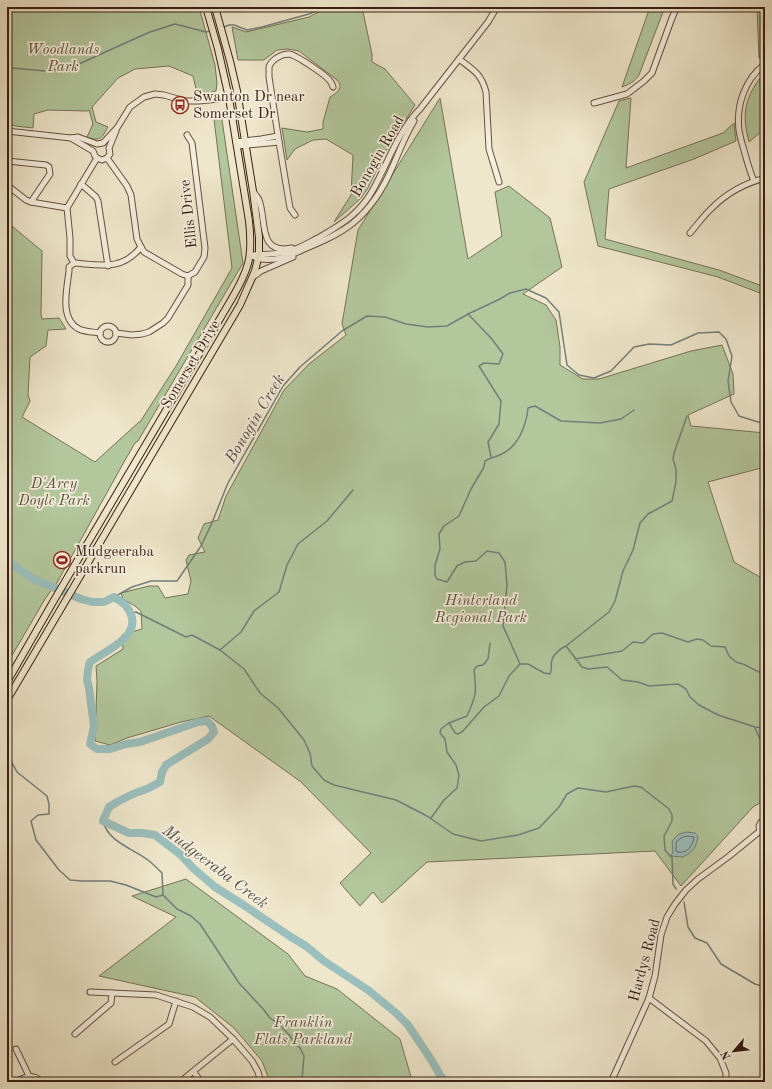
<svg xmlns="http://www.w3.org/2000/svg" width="772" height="1089" font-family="'Old Standard TT',serif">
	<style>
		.green { fill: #b3c79d; stroke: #757258 }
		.water { fill: #9bbfbd; stroke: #737f79 }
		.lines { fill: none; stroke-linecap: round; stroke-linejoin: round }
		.shore { stroke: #696e68; stroke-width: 1 }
		.stream { stroke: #737f79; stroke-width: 1.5 }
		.river { stroke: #9bbfbd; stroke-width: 8 }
		.minor-casing { stroke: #655040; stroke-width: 7 }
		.major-casing { stroke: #371e12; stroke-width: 8 }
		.minor { stroke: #f5efde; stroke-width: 5 }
		.major { stroke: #efe7cc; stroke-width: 6 }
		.labels { text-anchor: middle; stroke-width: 3.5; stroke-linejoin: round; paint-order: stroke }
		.park-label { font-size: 15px; font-style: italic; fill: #5c513c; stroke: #f5efde }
		.poi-label { font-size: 15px; fill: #371e12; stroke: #f5efde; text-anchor: start }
		.street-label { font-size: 15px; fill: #371e12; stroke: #f5efde }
		.water-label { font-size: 16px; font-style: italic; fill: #554e45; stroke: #f5efde }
	</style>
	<rect width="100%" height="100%" fill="#efe7cc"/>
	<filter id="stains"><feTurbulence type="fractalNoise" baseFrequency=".005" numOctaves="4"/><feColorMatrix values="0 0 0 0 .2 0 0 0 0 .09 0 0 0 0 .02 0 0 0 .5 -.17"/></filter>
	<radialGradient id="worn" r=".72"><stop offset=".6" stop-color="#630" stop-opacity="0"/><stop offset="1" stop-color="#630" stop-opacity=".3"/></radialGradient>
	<g class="green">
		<path d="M7,7H199L215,65L217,83L216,91L212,92L210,95H198V94H197L196,89L193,76L169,66L135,69L118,78L92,107L96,122L108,127C102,138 100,142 87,137L93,124L89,110L87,111L48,110L34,114L33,128L15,126L7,123Z"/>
		<path d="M328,7H362L372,54V62L385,69L415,105L385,153L368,188L361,198L351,207L334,222L351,195L353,155L326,139L313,140L295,149L287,160L282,128L307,132L323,129V122L330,97C337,93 344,88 337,80L299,51L288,49L277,50L264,60H238L232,27L246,32L309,17Z"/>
		<path d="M650,7H663V12L639,75C634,82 630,84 622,87Z"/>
		<polygon points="757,7 765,7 765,55 759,58"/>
		<path d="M760,78L762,131L749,142C742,115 744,100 760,78Z"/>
		<polygon points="440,98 468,259 502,236 495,192 509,186 550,218 562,267 523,294 546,305 556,320 560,347 560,365 583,379 599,379 691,351 722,345 733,374 734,394 688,415 691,426 765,433 765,467 708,482 734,562 765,580 765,800 753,807 681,886 655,851 427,862 382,903 373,892 360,906 340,883 371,853 301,782 209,716 181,722 127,738 110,745 95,741 97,681 96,666 123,649 122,635 142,629 141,611 135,606 123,599 121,593 149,586 158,586 165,598 188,594 191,581 186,560 189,555 205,552 198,538 204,524 218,520 226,496 284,390 309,364 346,335 342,324 358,230"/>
		<polygon points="631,98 626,168 723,133 734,123 736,141 694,159 609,189 605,239 719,270 765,287 765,295 718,277 598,246 584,182 619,101"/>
		<polygon points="213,111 221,113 243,263 138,441 135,443 124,462 54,588 53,588 45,599 7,664 7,222 42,251 41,315 42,319 59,318 66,329 48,330 46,346 30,357 28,395 30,401 22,417 95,462 139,422 140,422 176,366 232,268"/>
		<polygon points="186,879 288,954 305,976 337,989 400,1039 411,1077 409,1082 270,1082 262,1061 234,1028 195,997 99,976 176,917 132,896"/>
	</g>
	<path class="water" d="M687,832L695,833L698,836C696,849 693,851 683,857L671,856L673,852L672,841L679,834Z"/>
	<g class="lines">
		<path class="shore" d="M687,836L694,837C693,846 687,854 677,852L676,851V842L681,838Z"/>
		<g class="stream">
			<polyline points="224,27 229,25 234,25 247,30 262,27 309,14 325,7"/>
			<polyline points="7,67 12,68 45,71 70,68 123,44 150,32 175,24 206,32 210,31"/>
			<polyline points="468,314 491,338 503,354 499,364 484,363 479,366 501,401 499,424 488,442 491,457"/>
			<polyline points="114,597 132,587 151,581 177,581 201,546 211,525 228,483 283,386 300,367 342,331 367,316 385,317 406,324 428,327 447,326 468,314 500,299 510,293 526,289 546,298 559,312 567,365 579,375 594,378 611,371 634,347 649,344 671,345 698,333 719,332 726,339 732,356 728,381 731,402 739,416 758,422 765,422"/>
			<polyline points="131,614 136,612 186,637 192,635 220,650 244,669 260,693 278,708 304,740 310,753 312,766 324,780 334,785 396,800 427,816 453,834 481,841 518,835 539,828 559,807 567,794 578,788 606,792 634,786 641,787 669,809 672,815 672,821 664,836 665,850 671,857"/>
			<polyline points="566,646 582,667 588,669 607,667 622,680 638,682 649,686 678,684 686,689 690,697 699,705 718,715 755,727 765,728"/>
			<polyline points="220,650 241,632 254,611 279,592 287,565 298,544 327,521 353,490"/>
			<polyline points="575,659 622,651 633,642 643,643 653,634 662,633 688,642 697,639 703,640 711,646 725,647 729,656 736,662 743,664 765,675"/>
			<path d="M520,664L503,626L507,585L505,562L499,553L487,551L476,561L465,562L457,566L447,582L437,579L435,575V565L440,549L439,534L444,526L459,516L471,489L484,467L485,461C490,458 495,457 500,455C518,447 526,427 528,408L535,406L561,421L600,423L621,419L634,410"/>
			<path d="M449,723L455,733L458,734L463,731L484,707L499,696L509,676L520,664H528L544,673L550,674C553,669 550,665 552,660C553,655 561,648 566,646L609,612L615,601L623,571L633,550L640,523L648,514L672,501L676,482V469L673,459L674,453L687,416"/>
			<polyline points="755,728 765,750"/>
			<polyline points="7,757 9,757 17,772 47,796 49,804 49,814 38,815 31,821 36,840 59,870 70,880 82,881 110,881 126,885 156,897 163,895"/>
			<path d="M431,818L444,800L457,788L459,775L456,765L447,752L445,739L440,733L441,729L449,723L467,716C476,696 477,693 474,670L477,666L483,665L488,659L490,643"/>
			<path d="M103,821C108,842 132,848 148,860C153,864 158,869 162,873L163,895L177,909L191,916L200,924L239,983L264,1010L270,1018L281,1026L290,1036L295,1044L300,1048L304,1056L302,1079L303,1082"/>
			<polyline points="672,857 673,884 676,889"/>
			<polyline points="684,902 688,927 695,938 707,943 721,964 755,984 765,987"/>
		</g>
		<path class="river" d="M7,560L31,578L81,599L92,602H104L114,597C118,600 123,602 126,606C148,634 108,649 90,662L88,670L87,680L89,688L94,726L90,744L97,749H110L126,744L140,742L198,722L207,721L212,726L214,732L208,739L166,765L162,772L160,782L149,788L133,794L117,802L109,807L103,821L129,833H142L155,835L181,855L193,868L215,887L242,904L291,937L306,946L324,961L368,990L396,1013L408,1025L432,1061L440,1075L446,1082"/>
		<g class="minor-casing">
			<g id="minor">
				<path d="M459,59C473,70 481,73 486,92L489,149L499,182"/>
				<polyline points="594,103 627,94 644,81 652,73 672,18 676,9 678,7"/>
				<polyline points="7,131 71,138 78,137 97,144 103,143 117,128 130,107 144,97 155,94 164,95 185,101 199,101 238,97"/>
				<polyline points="187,135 192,143 205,248 204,257 195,272 188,276"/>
				<polyline points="71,138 93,151 95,156 97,158 102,160 107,158 110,154 109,148 116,131"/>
				<polyline points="236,142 261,139 278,136"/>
				<polyline points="237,146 279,142"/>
				<polyline points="107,158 127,186 131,195 137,239 141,247 144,252 182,274 188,276"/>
				<polyline points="7,161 46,165 49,167 50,174 31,202"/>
				<path d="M754,181C750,172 748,164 745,154C743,146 740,138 739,130C736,105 745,79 765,64"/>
				<polyline points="81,184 96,197 98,201 108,266"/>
				<polyline points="7,185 26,200 31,202 67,208"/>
				<path d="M254,192C255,195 258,197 259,200C267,220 257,255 292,248"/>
				<path d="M295,215L290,208L279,142L269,77C269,74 269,70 269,67C271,60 281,54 289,54C296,55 326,75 330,81C332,83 332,85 333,87"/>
				<path d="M690,233C697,225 704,215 713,207C727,193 746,183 765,178"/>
				<path d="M251,255C264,254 277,255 290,251C300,248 308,243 318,238C342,224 360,214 374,188C388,162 399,130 420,109L488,22L497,7"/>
				<path d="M254,257C269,263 288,257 302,250C319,243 338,235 353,223C371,208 383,189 392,168C399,152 405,136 414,121"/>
				<polyline points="74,263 70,256 70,238 67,208 97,158"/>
				<path d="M74,263L69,267V271C67,289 59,319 79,329C85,332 93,332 100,333"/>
				<path d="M74,263C101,265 122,271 141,247"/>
				<polyline points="253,277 261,271 293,257"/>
				<circle cx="108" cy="334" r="8"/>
				<polyline points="116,333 132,335 142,334 149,332 163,323 168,318 188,285 188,276"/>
				<path d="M765,821L761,822L759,826C759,830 761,833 765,833"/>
				<polyline points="90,992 156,995 193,1007 210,1017 233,1039 252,1061 258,1072 261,1082"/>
				<polyline points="649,998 706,1041 720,1058 726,1073 726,1082"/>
				<polyline points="75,1034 111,1003 112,993"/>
				<polyline points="16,1049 29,1076"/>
				<polyline points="115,1062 169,1024 176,1001"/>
				<polyline points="194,1072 201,1082"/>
				<path d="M15,1082C24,1078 33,1072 41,1082"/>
				<polyline points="180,1082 233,1039"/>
				<polyline points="611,1082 649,998 655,976 661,935 667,917 675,904 686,890 698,879 728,857 760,831"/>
			</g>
		</g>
		<g class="major-casing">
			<g id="major">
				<path d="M7,682L53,602L231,300C249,269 253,257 249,221L229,98L218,49L206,7"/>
				<polyline points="7,700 240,305 255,271 259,254 259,237 253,191 237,91 230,61 215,7"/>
			</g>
		</g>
		<use href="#minor" class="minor"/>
		<use href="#major" class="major"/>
	</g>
	<defs>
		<g id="bus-ring" transform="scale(0.9)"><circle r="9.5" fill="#f5efde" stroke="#8f2418" stroke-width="1.5"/><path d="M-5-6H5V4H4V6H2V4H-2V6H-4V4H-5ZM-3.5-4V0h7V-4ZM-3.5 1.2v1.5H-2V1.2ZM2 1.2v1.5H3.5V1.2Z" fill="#8f2418"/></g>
		<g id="stadium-ring" transform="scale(0.9)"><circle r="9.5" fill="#f5efde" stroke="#8f2418" stroke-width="1.5"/><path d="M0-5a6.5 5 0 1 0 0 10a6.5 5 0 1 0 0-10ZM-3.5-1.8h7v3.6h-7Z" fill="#8f2418"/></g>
	</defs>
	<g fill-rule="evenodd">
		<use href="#bus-ring" x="180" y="105"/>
		<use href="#stadium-ring" x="62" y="560"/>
	</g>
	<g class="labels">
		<g class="park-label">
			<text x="63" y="54">Woodlands<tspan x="63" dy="17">Park</tspan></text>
			<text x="54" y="488">D'Arcy<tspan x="54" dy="17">Doyle Park</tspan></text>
			<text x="481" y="605">Hinterland<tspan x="481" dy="17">Regional Park</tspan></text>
			<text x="303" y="1027">Franklin<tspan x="303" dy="17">Flats Parkland</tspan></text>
		</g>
		<g class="poi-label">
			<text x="193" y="101">Swanton Dr near<tspan x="193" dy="17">Somerset Dr</tspan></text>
			<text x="75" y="556">Mudgeeraba<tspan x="75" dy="17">parkrun</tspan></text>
		</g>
		<g class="street-label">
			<text transform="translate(377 156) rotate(-60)" y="5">Bonogin Road</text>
			<text transform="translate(188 214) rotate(-96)" y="5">Ellis Drive</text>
			<text transform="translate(190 364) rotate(-59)" y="5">Somerset Drive</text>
			<text transform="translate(644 960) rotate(-75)" y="5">Hardys Road</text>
		</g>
		<g class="water-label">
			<text transform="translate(254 418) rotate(-59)" y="6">Bonogin Creek</text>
			<text transform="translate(216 866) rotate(37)" y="6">Mudgeeraba Creek</text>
		</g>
	</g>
	<rect width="772" height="1089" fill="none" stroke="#efe7cc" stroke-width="24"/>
	<rect x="8" y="8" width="756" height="1073" fill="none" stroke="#371e12" stroke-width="2"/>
	<rect x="12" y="12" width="748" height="1065" fill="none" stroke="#371e12"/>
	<g transform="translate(734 1051) rotate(242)" stroke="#f5efde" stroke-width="3" paint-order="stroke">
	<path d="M0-3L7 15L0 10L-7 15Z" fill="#371e12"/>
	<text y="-6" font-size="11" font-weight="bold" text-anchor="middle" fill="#371e12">N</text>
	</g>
	<rect width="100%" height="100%" filter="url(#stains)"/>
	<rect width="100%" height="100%" fill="url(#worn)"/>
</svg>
